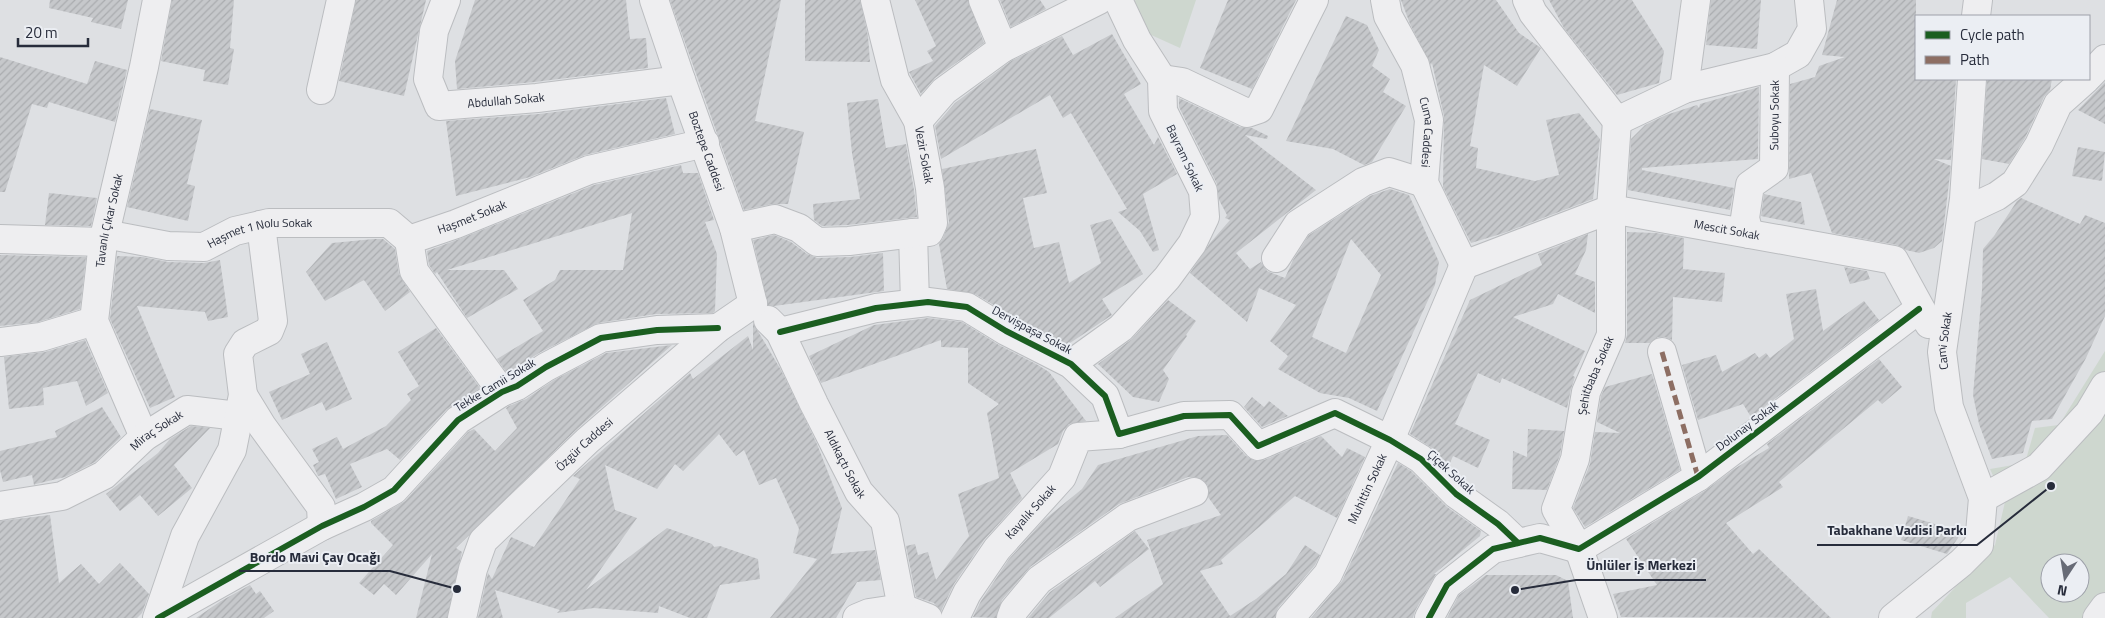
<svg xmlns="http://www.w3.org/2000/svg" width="2105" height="618" font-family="'Titillium Web',sans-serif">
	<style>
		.green { fill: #ced7cf; fill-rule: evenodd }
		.building { fill: url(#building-hatch); fill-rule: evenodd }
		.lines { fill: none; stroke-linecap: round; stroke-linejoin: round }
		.minor-casing { stroke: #bbbdc0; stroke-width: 30 }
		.minor { stroke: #eeeef0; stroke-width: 28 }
		.quiet { stroke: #8d6e63; stroke-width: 5; stroke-dasharray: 10 5; stroke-linecap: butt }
		.cycleway-casing { stroke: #ebeef3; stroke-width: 9 }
		.cycleway { stroke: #1b5e20; stroke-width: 6 }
		.labels { text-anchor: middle; stroke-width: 4; stroke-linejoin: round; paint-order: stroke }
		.street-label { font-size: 12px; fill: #272c3b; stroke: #ebeef3 }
		.leader { fill: none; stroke: #272c3b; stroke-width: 2 }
		.callout-dot { fill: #272c3b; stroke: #ebeef3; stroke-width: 2 }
		.callout-label { font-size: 14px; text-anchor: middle; font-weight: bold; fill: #272c3b; stroke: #ebeef3; stroke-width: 4; stroke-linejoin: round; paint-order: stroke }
	</style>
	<defs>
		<pattern id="building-hatch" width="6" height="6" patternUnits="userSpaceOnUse" patternTransform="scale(1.25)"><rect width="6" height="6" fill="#c6c8cb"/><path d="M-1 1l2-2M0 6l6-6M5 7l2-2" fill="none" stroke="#aaacaf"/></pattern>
	</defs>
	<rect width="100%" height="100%" fill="#dee0e3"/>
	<g class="green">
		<polygon points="1136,0 1196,0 1180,48 1149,34 1131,3"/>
		<path d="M2105,351V618H2049L2010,577L1966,603V618H1931L1932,612L1995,545L2005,502L1990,469L2025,463L2035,428L2059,425ZM2050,563H2080V593H2050Z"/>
	</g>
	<g class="building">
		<polygon points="50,0 128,0 121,29 91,22 93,18 49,8"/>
		<polygon points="172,0 234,0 230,48 234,49 228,85 203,81 205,70 161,61"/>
		<polygon points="356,0 426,0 404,96 339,81"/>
		<polygon points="475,0 626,0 630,39 646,38 648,68 535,82 457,89 455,61"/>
		<polygon points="670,0 781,0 755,121 804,132 788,204 772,204 744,210"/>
		<polygon points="805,0 860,0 868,36 870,62 805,61"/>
		<polygon points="915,0 968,0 984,43 935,78 921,94 909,72 933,61 927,51 936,46"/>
		<polygon points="1000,0 1040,0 1046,9 1011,27"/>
		<polygon points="1228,0 1296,0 1252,89 1200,68"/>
		<polygon points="1401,0 1496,0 1519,33 1541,48 1517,86 1484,65 1470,146 1478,148 1476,168 1535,181 1559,175 1546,120 1579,113 1600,139 1593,199 1504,233 1471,243 1443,187 1444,116 1432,63 1431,65 1410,24"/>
		<polygon points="1549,0 1632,0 1664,51 1659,83 1617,95 1564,28"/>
		<polygon points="1711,0 1761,0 1757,49 1706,45"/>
		<polygon points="1837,0 1916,0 1916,79 1956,79 1951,160 1934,159 1951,166 1942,241 1934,248 1919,253 1906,250 1897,245 1832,233 1811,173 1789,179 1790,84 1815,77 1819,66 1845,57 1822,55"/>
		<polygon points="1346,16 1367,25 1379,50 1372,66 1390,79 1383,92 1406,106 1372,162 1364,165 1333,149 1286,141"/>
		<polygon points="1112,34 1141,84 1124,94 1154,145 1158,137 1177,174 1143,194 1159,250 1153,252 1140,231 1118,212 1127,209 1071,113 1063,118 1050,95 941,159 935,126 955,103 1011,61 1062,36 1073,55"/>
		<polygon points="0,57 87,84 95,61 127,70 115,122 49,102 47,108 32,104 5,192 0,192"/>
		<polygon points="1987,79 2052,79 2050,90 2044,97 2025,138 2009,164 1982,159"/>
		<polygon points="2105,82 2105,124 2078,110"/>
		<polygon points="1759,87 1758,159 1642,168 1642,170 1734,188 1730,210 1628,190 1631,139 1645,125 1666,115 1697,105 1699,108 1700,104"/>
		<polygon points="666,98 675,134 585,155 530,177 456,196 446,121 539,114"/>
		<path d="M1179,98L1240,127L1252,128L1268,136L1267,139L1245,135L1316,190L1236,253L1250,269L1261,262L1267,271L1285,278L1293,260L1309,235L1370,196L1390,189L1409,195L1439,262L1435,285L1377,411L1349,398L1320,393L1278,369L1288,356L1270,341L1296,305L1259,288L1247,322L1190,273L1210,243L1230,220L1225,218L1227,215L1219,200L1217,184L1179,107ZM1351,239L1381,275L1346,353L1312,337Z"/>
		<polygon points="878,99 886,148 906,144 914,190 917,217 848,225 822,226 814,220 813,204 860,199 852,153 847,103"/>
		<polygon points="150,109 202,120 187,184 195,186 188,221 127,207"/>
		<polygon points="2078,147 2105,152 2102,181 2072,176"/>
		<polygon points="1036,149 1047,193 1023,198 1034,248 1059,242 1069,283 1101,263 1090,225 1111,219 1143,274 1102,299 1112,315 1067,345 1014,317 975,294 947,289 939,244 943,238 949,222 942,169"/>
		<polygon points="681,165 683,173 698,173 714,220 705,222 717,254 715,311 713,313 656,314 598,323 539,353 507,373 497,359 543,331 523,300 555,280 560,270 623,270 632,213 447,270 504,270 518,289 467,318 437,272 435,274 429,265 427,251 462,238 594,185"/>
		<polygon points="49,193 97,198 91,226 45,225"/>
		<polygon points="1764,194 1801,202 1805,225 1761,216"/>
		<polygon points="2021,198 2080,224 2085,215 2105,223 2105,316 2086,358 2052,419 2032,421 2023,453 1992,459 1979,424 1973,395 1982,290 1983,249 1994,236 2017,201"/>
		<polygon points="1627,232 1656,233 1684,238 1683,269 1725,273 1722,302 1673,297 1672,340 1665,337 1658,337 1650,343 1625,343 1627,335"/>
		<polygon points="1588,234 1586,250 1575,274 1595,282 1595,313 1558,294 1553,304 1513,317 1585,351 1573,376 1575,377 1571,389 1567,408 1502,378 1500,383 1478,373 1455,424 1490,440 1478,468 1453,456 1449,465 1432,448 1410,434 1470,300 1542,265 1538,254"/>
		<polygon points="774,235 791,242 807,254 817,258 850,257 883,253 884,291 774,306 768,305 753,240"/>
		<polygon points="374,239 383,239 395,249 399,274 410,292 385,311 364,280 325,301 306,272 332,243"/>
		<polygon points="0,255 86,257 80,309 38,322 0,326"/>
		<polygon points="117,256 143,257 168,262 204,263 220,260 228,317 208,321 205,312 137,306 175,397 150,408 110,319"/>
		<polygon points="1844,267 1867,271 1870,279 1850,284"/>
		<polygon points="1816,289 1823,331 1864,301 1879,320 1751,417 1743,404 1698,420 1682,365 1716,355 1722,372 1755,353 1759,358 1766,353 1770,358 1794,339 1786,294"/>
		<polygon points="1168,300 1196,321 1186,335 1187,336 1163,370 1169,379 1159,402 1133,397 1098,364 1132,339"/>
		<polygon points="928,318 962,322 999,345 1038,365 1049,372 1086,421 1069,424 1063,431 1058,444 1010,473 1022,498 984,540 954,584 941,611 934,603 916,597 906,546 915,544 918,555 928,552 936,580 969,536 958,494 999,478 987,413 999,404 968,383 968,348 941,347 941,340 821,383 809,356 874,325"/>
		<polygon points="753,323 781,370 817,444 842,508 831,554 875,550 881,580 857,582 836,618 770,618 817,559 793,553 799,529 776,478 759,485 744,450 736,456 719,434 683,471 675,464 657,489 605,465 615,510 637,518 586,590 667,528 712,544 714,547 720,546 758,559 760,579 720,585 707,618 690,618 659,606 658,613 594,608 557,613 560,610 495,590 503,618 478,618 488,573 492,579 511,537 534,547 580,479 573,476 690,373 693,379 748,336 753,350"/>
		<polygon points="436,328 480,388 447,409 400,460 387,449 350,464 362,487 336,499 325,474 318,476 313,465 319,462 312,449 337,437 343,449 386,426 411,400 407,394 419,386 398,352"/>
		<polygon points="85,340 108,393 86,406 77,381 43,388 44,405 9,409 4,357 45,352"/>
		<polygon points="327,342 352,399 326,411 322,402 282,420 269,392 310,374 301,354"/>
		<polygon points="672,345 576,430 456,548 462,552 447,618 416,618 432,554 396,595 384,584 374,595 359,583 393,545 371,523 371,521 405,501 468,432 474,429 495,451 517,428 506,408 509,406 526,399 554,380 606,353"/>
		<polygon points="1879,359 1902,387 1882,404 1878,400 1779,482 1783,487 1726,523 1753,554 1759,549 1831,618 1621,617 1613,594 1657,585 1626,539 1706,490 1734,469 1769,448 1767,444"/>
		<polygon points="1652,374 1680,470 1585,527 1573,508 1590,464 1595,432 1620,433 1597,422 1601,396 1605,387"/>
		<polygon points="1252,397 1264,407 1269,401 1288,416 1262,427 1244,407"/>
		<polygon points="102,407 121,437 95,462 65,477 36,484 34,485 32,475 3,482 0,470 0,451 57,437 55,431"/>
		<polygon points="191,426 210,428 174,465 192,488 158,516 140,495 120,511 106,494 158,453 170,439"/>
		<polygon points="1528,429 1564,431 1560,455 1547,490 1512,489 1513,451 1527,457"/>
		<polygon points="1227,435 1246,456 1255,461 1264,460 1321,436 1342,457 1347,448 1365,457 1337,518 1295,496 1221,560 1223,564 1200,571 1230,616 1256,599 1286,574 1305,545 1320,555 1315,565 1278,608 1275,618 1115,618 1163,584 1147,540 1221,515 1208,497 1208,486 1203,480 1196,477 1188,477 1119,504 1030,567 1002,600 996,618 973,617 981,601 1009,559 1044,520 1082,489 1098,465 1198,436"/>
		<polygon points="1398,463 1411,471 1447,507 1481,531 1480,536 1434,574 1436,574 1415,611 1413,618 1311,618 1342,581"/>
		<polygon points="50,515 59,583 81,564 99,584 120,563 149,594 142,613 137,618 0,618 0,521"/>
		<polygon points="1908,516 1962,532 1947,554 1901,540"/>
		<polygon points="1135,531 1149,549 1100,587 1095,581 1049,618 1028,618 1050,592"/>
		<polygon points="1486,575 1556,575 1568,581 1573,618 1447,618 1459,595"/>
		<polygon points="250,585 256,594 260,591 274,611 264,618 196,618 221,601"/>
	</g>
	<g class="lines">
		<g class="minor-casing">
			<g id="minor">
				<path id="s1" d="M446,0L434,31L428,79L439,106L537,98L681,80"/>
				<path id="s2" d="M654,0L681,80L734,228L753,304"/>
				<path id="s3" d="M875,0L895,80L918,121L930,188L933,223L929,232L913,233L915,303"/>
				<polyline points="983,0 1003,48"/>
				<path id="s4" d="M1385,0L1388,16L1415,65L1429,120L1424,183L1464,265"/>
				<polyline points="1527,0 1533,13 1617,121"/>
				<polyline points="1976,16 1978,0"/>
				<polyline points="2089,76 2105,59"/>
				<polyline points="1162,79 1182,82 1247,113 1259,109 1314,0"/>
				<polyline points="1684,89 1775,67 1798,54 1812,29 1809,0"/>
				<polyline points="321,90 341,0"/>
				<polyline points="918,121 944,91 1003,48 1099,0"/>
				<polyline points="1617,121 1684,89 1696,0"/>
				<polyline points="1963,212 1997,196 2015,183 2039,145 2058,104 2086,79"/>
				<polyline points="734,228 775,219 799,228 817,242 849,241 913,233"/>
				<path id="s5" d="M105,234L168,246L204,247L235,231L269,223H389L409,240"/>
				<path id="s6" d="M1749,234L1745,218L1750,185L1774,168L1775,67"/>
				<polyline points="0,239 103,242"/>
				<polyline points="1276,258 1298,224 1363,182 1389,172 1424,183"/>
				<path id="s7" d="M1464,265L1611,209L1894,260L1929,324"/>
				<path id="s8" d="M768,320L780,332L814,404L859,492L885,521L902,608"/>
				<polyline points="780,332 876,308 928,302 967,307 1006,331 1071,364 1105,396 1119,434 1184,416 1230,415 1258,446 1335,413 1390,440 1421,459 1456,494 1498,524 1518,543"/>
				<polyline points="0,342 41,337 94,321"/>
				<polyline points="1662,352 1698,477"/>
				<polyline points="1071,364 1121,328 1167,278 1192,244 1205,217 1203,191 1163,111 1162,79 1137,40 1118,0"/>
				<path id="s9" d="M502,392L414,271L409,240L456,224L589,170L705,143"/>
				<polyline points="243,395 262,426 321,507 322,526"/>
				<path id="s10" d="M144,437L94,321L103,242L144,67L157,0"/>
				<polyline points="1983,498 2039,467 2089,413 2105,386"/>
				<path id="s11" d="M0,506L62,496L104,475L144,437L187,410L238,416"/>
				<polyline points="902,608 928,618"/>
				<polyline points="157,618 185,536 232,450 243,395 238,354 245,343 269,331 273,321 261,225"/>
				<polyline points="158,618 322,526 364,507 394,490 458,420 502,392 517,386 546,367 601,338 657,330 718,328"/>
				<path id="s12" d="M462,618L473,569L483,541L587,441L718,328L753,304"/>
				<polyline points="857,618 869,613 902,608"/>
				<path id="s13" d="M955,618L967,593L997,549L1062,477L1078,437L1119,434"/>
				<polyline points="1011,618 1014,610 1039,580 1128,517 1194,492"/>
				<path id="s14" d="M1290,618L1328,574L1390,440L1464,265"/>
				<polyline points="1429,618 1447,585 1493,549 1540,538 1579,549 1698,477 1919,309"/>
				<path id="s15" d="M1603,618L1579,549L1556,509L1575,459L1586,392L1611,335V209L1617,121"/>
				<path id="s16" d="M1893,618L1961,563L1979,545L1983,498L1949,407L1942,352L1964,199L1972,79"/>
				<polyline points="2097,618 2105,607"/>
			</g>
		</g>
		<use href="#minor" class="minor"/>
		<polyline class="quiet" points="1662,352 1698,477"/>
		<g class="cycleway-casing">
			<g id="cycleway">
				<polyline points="780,332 876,308 928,302 967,307 1006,331 1071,364 1105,396 1119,434 1184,416 1230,415 1258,446 1335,413 1390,440 1421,459 1456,494 1498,524 1518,543"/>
				<polyline points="158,618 322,526 364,507 394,490 458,420 502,392 517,386 546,367 601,338 657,330 718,328"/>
				<polyline points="1429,618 1447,585 1493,549 1540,538 1579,549 1698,477 1919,309"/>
			</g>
		</g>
		<use href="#cycleway" class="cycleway"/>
	</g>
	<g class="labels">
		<g class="street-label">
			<text dy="4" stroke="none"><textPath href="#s1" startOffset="178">Abdullah Sokak</textPath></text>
			<text dy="4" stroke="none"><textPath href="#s6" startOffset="132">Suboyu Sokak</textPath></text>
			<text dy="4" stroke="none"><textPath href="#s4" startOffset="141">Cuma Caddesi</textPath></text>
			<text dy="4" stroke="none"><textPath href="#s2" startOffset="160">Boztepe Caddesi</textPath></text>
			<text dy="4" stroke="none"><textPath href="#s3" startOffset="164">Vezir Sokak</textPath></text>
			<text transform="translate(1185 158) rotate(65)" y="4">Bayram Sokak</text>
			<text dy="4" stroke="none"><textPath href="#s9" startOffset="248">Haşmet Sokak</textPath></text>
			<text dy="4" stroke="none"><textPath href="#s10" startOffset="228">Tavanlı Çıkar Sokak</textPath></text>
			<text dy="4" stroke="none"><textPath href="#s7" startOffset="275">Mescit Sokak</textPath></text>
			<text dy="4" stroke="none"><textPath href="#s5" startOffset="159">Haşmet 1 Nolu Sokak</textPath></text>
			<text transform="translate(1032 330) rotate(28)" y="4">Dervişpaşa Sokak</text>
			<text dy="4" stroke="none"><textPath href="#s16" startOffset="324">Cami Sokak</textPath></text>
			<text dy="4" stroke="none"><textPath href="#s15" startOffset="259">Şehitbaba Sokak</textPath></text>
			<text transform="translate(495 385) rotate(-31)" y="4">Tekke Camii Sokak</text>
			<text transform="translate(1747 426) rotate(-37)" y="4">Dolunay Sokak</text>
			<text dy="4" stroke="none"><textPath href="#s11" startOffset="179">Miraç Sokak</textPath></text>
			<text dy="4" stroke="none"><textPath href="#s12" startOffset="220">Özgür Caddesi</textPath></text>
			<text dy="4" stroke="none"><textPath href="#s8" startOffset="164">Aldıkaçtı Sokak</textPath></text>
			<text transform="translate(1451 472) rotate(42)" y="4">Çiçek Sokak</text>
			<text dy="4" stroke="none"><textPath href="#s14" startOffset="152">Muhittin Sokak</textPath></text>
			<text dy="4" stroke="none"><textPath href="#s13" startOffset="131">Kayalık Sokak</textPath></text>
		</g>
	</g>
	<path class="leader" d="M2051 486L1977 545H1817M457 589L390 571H239M1515 590L1576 580H1706"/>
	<g class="callout-dot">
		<circle cx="2051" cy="486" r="5"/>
		<circle cx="457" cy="589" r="5"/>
		<circle cx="1515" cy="590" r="5"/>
	</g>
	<g class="callout-label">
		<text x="1897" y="535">Tabakhane Vadisi Parkı</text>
		<text x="315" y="562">Bordo Mavi Çay Ocağı</text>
		<text x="1641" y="570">Ünlüler İş Merkezi</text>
	</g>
	<rect x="1915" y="15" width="175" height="65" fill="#ebeef3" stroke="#9da0a9"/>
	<rect x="1925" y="31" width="25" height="8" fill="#1b5e20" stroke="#9da0a9"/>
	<text x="1960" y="40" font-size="15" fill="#272c3b">Cycle path</text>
	<rect x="1925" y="56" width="25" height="8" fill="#8d6e63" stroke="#9da0a9"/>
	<text x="1960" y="65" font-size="15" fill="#272c3b">Path</text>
	<g transform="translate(2065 578) rotate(192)"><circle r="24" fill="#ebeef3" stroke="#9da0a9"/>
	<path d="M0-4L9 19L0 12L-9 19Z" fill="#676b76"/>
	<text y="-8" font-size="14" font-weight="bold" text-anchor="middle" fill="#272c3b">N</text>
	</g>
	<path d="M18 38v8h70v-8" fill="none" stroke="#272c3b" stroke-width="2.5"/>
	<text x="25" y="38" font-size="15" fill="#272c3b" stroke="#ebeef3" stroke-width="4" paint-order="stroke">20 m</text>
</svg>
